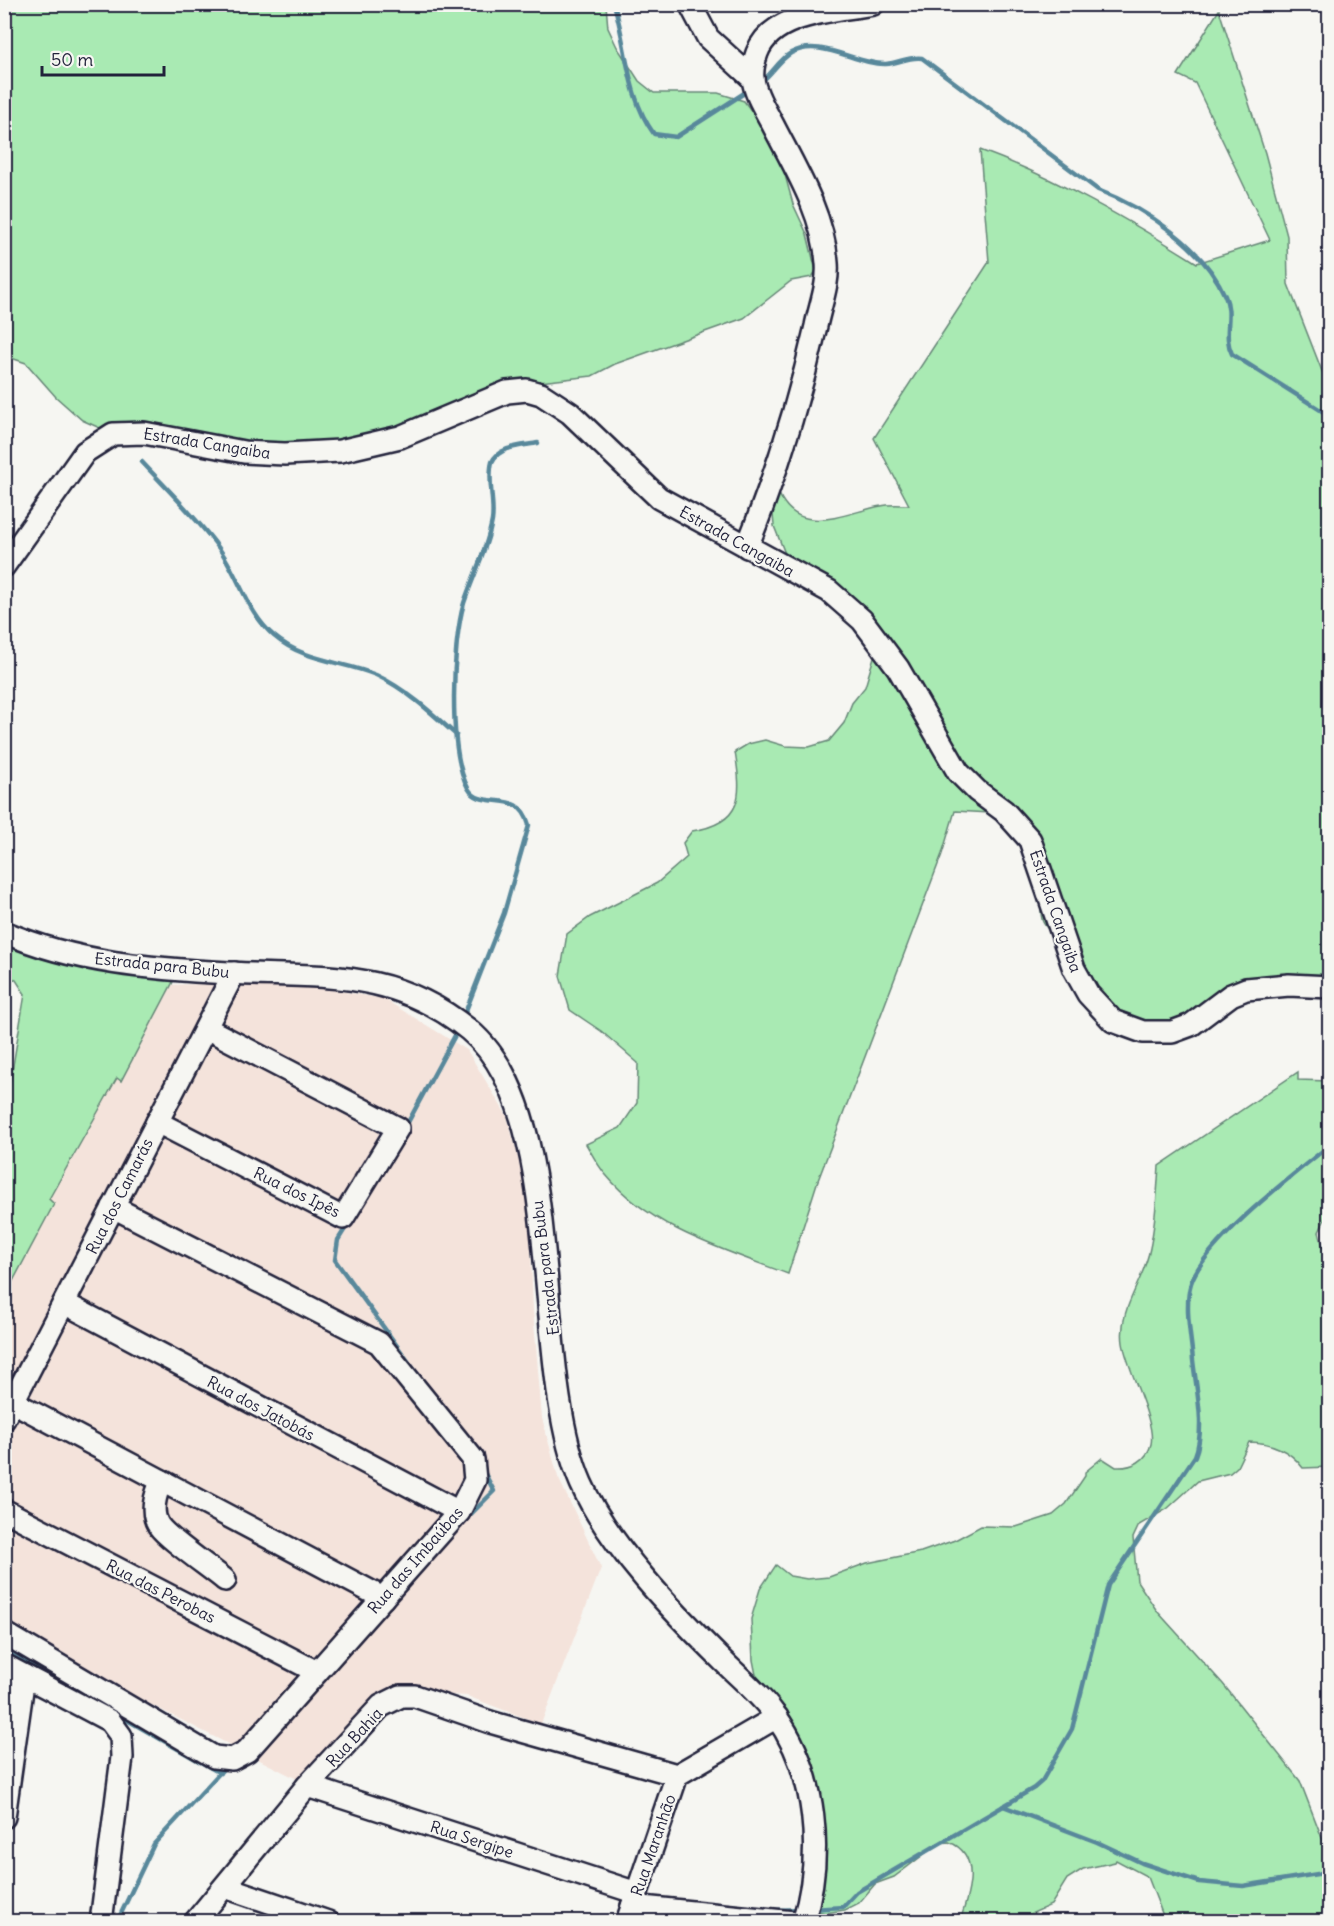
<svg xmlns="http://www.w3.org/2000/svg" width="1334" height="1926" font-family="Delius,sans-serif">
	<style>
		.built { fill: #f4e3db }
		.green { fill: #a9eab3; stroke: #668677; stroke-width: 1.5 }
		.lines { fill: none; stroke-linecap: round; stroke-linejoin: round }
		.stream { stroke: #59889b; stroke-width: 4.5 }
		.minor-casing { stroke: #22223b; stroke-width: 26 }
		.minor { stroke: #f6f6f2; stroke-width: 21 }
		.labels { text-anchor: middle; stroke-width: 4.5; stroke-linejoin: round; paint-order: stroke }
		.street-label { font-size: 16px; fill: #22223b; stroke: #f6f6f2 }
	</style>
	<rect width="100%" height="100%" fill="#f6f6f2"/>
	<filter id="ink" filterUnits="userSpaceOnUse"><feTurbulence type="fractalNoise" baseFrequency=".0167" numOctaves="2"/><feDisplacementMap in="SourceGraphic" scale="12" xChannelSelector="R" yChannelSelector="G"/><feConvolveMatrix kernelMatrix="1 2 1 2 8 2 1 2 1" color-interpolation-filters="sRGB"/></filter>
	<g filter="url(#ink)">
		<polygon class="built" points="253,983 312,986 384,999 467,1050 507,1116 529,1197 533,1311 542,1418 558,1477 601,1568 541,1724 467,1696 399,1691 366,1705 297,1779 5,1630 4,1278 160,985"/>
		<g class="green">
			<polygon points="4,5 606,5 608,28 617,47 639,81 654,93 718,93 744,101 777,146 793,204 807,234 816,271 812,277 791,281 744,318 615,364 592,376 522,384 370,437 293,448 102,429 82,420 56,397 26,363 5,356"/>
			<path d="M1219,10L1265,153L1287,236L1288,284L1329,389V990L1208,1001L1177,1042L1154,1044L1129,1035L1061,938C1028,921 1048,906 1038,879C1029,852 1011,831 989,813L955,811L942,854L817,1183L788,1274C725,1250 651,1229 606,1175C598,1166 592,1154 586,1144L620,1128L637,1103L638,1063L601,1031L570,1010L560,976L567,934L590,917L657,883L687,857L683,843L692,831C744,823 742,795 735,752L748,744L765,740L785,746L809,747L829,741L844,723L852,703L865,687L874,657L861,628L794,576L774,526L772,503L777,489C796,540 844,513 881,506C889,504 900,505 909,505L874,438L989,262L980,150C1056,178 1129,220 1197,263L1270,240L1195,83L1178,75Z"/>
			<polygon points="5,939 35,955 174,980 121,1081 117,1078 49,1199 54,1204 5,1296 5,1113 25,994 16,980 5,974"/>
			<path d="M1298,1072V1080L1329,1081V1210L1319,1232L1330,1272L1329,1467L1303,1468C1290,1450 1270,1442 1249,1442L1237,1467L1230,1473L1198,1481L1167,1509L1139,1525L1133,1538L1137,1581L1157,1611L1223,1684L1300,1781L1329,1856V1921H1165L1148,1877L1116,1860L1115,1862L1083,1869L1067,1879L1051,1905L1015,1921H960C968,1897 983,1855 949,1842L939,1843L894,1877L875,1884L859,1903L845,1910L825,1913L816,1911L790,1722L783,1707L756,1675L753,1660L751,1619L760,1589L776,1565L790,1576L807,1579L829,1577L867,1563L921,1552L955,1540L981,1526L1016,1527L1053,1515L1066,1504L1085,1476V1472L1102,1458L1116,1467C1132,1468 1147,1461 1151,1444C1156,1422 1127,1369 1123,1343C1118,1308 1144,1282 1150,1248C1156,1221 1157,1193 1159,1166Z"/>
		</g>
		<g class="lines">
			<g class="stream">
				<path d="M614,4C627,47 627,98 654,134L676,137L749,90"/>
				<polyline points="1326,4 1330,9"/>
				<path d="M761,82C772,74 779,60 791,53C821,37 856,65 886,64C899,63 909,56 922,58L1098,190C1145,208 1204,247 1225,296C1234,316 1222,334 1232,354L1330,416"/>
				<path d="M142,462C168,490 196,517 218,547C239,575 247,613 274,636C303,661 342,661 376,675C406,689 432,713 456,735"/>
				<path d="M463,1018L504,913L529,825C519,786 482,813 468,788C448,751 452,643 464,603C473,576 487,549 492,521C495,502 487,481 492,462C499,446 523,446 538,443"/>
				<polyline points="406,1126 459,1028"/>
				<polyline points="348,1224 338,1240 335,1260 421,1379"/>
				<polyline points="466,1519 494,1491 482,1468"/>
				<polyline points="4,1651 90,1699"/>
				<polyline points="115,1713 220,1773"/>
				<polyline points="1003,1806 1097,1842 1142,1863 1199,1882 1243,1886 1330,1872"/>
				<path d="M813,1909L843,1907L857,1892L1034,1788L1042,1781L1072,1729L1108,1585L1195,1456C1206,1428 1196,1389 1193,1360C1191,1337 1184,1306 1191,1283C1204,1243 1295,1173 1330,1145"/>
				<polyline points="774,1910 802,1909"/>
				<polyline points="117,1922 154,1844 226,1766"/>
				<polyline points="643,1922 645,1915 649,1915"/>
			</g>
			<g class="minor-casing">
				<g id="minor">
					<polyline points="690,4 708,38 753,79"/>
					<path d="M747,547C776,475 799,401 816,326C820,306 829,283 827,263C823,213 795,168 773,125C766,111 755,95 753,79C752,70 754,61 757,53C772,12 837,11 873,4"/>
					<polyline points="4,566 85,452 113,434 144,433 244,452 285,454 340,451 400,437 507,392 527,390 541,394 570,413 659,498 829,591 862,620 898,668 958,772 977,791 1004,811 1030,840 1074,969 1088,994 1113,1021 1143,1032 1172,1032 1191,1025 1231,995 1246,989 1289,985 1330,987"/>
					<path d="M4,932C75,963 153,969 229,973C321,978 391,967 469,1030C570,1113 529,1364 581,1483C608,1545 675,1614 724,1662C741,1679 761,1695 775,1715C817,1773 824,1855 803,1922"/>
					<polyline points="157,1122 343,1218 398,1128 206,1028"/>
					<polyline points="64,1303 459,1512"/>
					<polyline points="13,1402 383,1598"/>
					<polyline points="4,1419 234,973"/>
					<path d="M162,1481C155,1494 150,1513 159,1526C167,1538 212,1569 225,1580"/>
					<polyline points="4,1510 317,1672"/>
					<polyline points="4,1633 214,1757 232,1759 247,1751 459,1512 475,1480 473,1459 379,1343 113,1207"/>
					<polyline points="4,1665 110,1721 121,1736 122,1757 101,1922"/>
					<polyline points="307,1786 637,1893"/>
					<polyline points="4,1817 24,1676"/>
					<polyline points="225,1887 328,1922"/>
					<polyline points="632,1906 794,1922"/>
					<polyline points="195,1922 307,1786 381,1706 401,1696 415,1696 490,1722 677,1775"/>
					<polyline points="627,1922 677,1775 777,1717"/>
				</g>
			</g>
			<use href="#minor" class="minor"/>
		</g>
	</g>
	<g class="labels">
		<g class="street-label">
			<text transform="translate(207 443) rotate(9)" y="6">Estrada Cangaiba</text>
			<text transform="translate(737 541) rotate(29)" y="6">Estrada Cangaiba</text>
			<text transform="translate(1056 911) rotate(71)" y="6">Estrada Cangaiba</text>
			<text transform="translate(162 965) rotate(6)" y="6">Estrada para Bubu</text>
			<text transform="translate(297 1192) rotate(26)" y="6">Rua dos Ipês</text>
			<text transform="translate(119 1196) rotate(-63)" y="6">Rua dos Camarás</text>
			<text transform="translate(545 1268) rotate(-97)" y="6">Estrada para Bubu</text>
			<text transform="translate(261 1408) rotate(28)" y="6">Rua dos Jatobás</text>
			<text transform="translate(415 1560) rotate(-49)" y="6">Rua das Imbaúbas</text>
			<text transform="translate(161 1591) rotate(27)" y="6">Rua das Perobas</text>
			<text transform="translate(354 1737) rotate(-47)" y="6">Rua Bahia</text>
			<text transform="translate(472 1839) rotate(18)" y="6">Rua Sergipe</text>
			<text transform="translate(653 1845) rotate(-71)" y="6">Rua Maranhão</text>
		</g>
	</g>
	<rect width="1334" height="1926" fill="none" stroke="#f6f6f2" stroke-width="24"/>
	<rect x="12" y="12" width="1310" height="1902" fill="none" stroke="#22223b" stroke-width="2" filter="url(#ink)"/>
	<path d="M42 66v9h122v-9" fill="none" stroke="#22223b" stroke-width="3"/>
	<text x="51" y="66" font-size="18" fill="#22223b" stroke="#f6f6f2" stroke-width="4.5" paint-order="stroke">50 m</text>
</svg>
